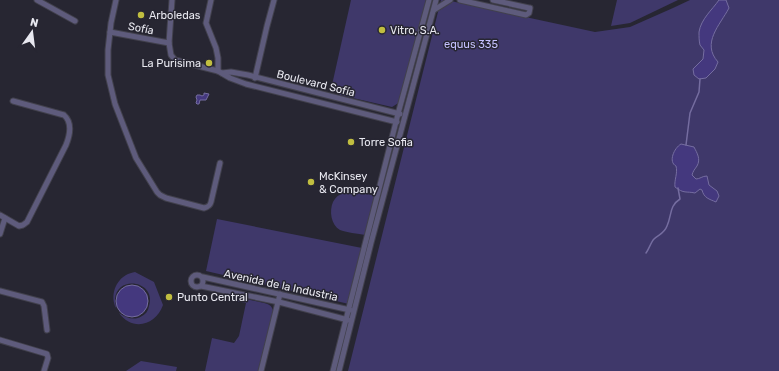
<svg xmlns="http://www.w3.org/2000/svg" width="779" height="371" font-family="Rubik,sans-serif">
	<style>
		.green { fill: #3f386a }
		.water { fill: #44387e; stroke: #756da0 }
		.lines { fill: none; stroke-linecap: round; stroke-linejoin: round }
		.stream { stroke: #756da0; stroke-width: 1.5 }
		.minor-casing { stroke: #42414d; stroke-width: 7 }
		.minor { stroke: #5e5b7c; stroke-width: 5 }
		.poi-dot { fill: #c1be40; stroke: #272632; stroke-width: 1.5 }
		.labels { text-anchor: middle; stroke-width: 3; stroke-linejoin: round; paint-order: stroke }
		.poi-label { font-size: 11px; fill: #e8e8f0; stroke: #272632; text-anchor: start }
		.street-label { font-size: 11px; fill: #e8e8f0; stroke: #272632 }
		.park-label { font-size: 11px; fill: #c4c0fe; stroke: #272632 }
	</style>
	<rect width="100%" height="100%" fill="#272632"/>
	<g class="green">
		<polygon points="351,0 426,0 400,102 392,107 340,95 334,90 332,85"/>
		<polygon points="441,0 446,0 595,32 630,27 673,8 690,0 779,0 779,371 348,371"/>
		<polygon points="617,0 678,0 630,23 611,26"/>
		<path d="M348,190L376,196L365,235C359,234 345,232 340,230C331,225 329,211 333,202C336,196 342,193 348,190Z"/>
		<polygon points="217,219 362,248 349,304 206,271"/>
		<path d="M135,272L154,282L163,305C156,325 133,332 119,313C127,318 134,321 142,316C146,314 148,311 149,306C157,281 117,274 115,299C115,302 116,305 116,308C110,296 115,280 128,274C130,273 132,273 135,272Z"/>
		<path d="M232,296L264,303C269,304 272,306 273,311L259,371H205L212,338L234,343L239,336L246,303L230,300Z"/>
		<polygon points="141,361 177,367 176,371 126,371"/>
	</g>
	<g class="water">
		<path d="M719,0H726L729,8C720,25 701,43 718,62L715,69L706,78L699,79L694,75L693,69L703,59L704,50L700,45C699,41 699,37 699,32C701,19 712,10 719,0Z"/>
		<polygon points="204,93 209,94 206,100 200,100 199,104 197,104 196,103 197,100 196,97 197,95 200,95 202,96 204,95"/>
		<path d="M681,144L694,147C697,153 701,159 697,166C695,169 693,171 692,175L696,179C700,179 702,176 707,176L709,185L717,191L719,196L716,202C709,199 704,198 702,190L700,189L695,193C686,191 684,194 675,187C674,180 678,173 676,166C668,162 674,148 681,144Z"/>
		<circle cx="132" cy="301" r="16"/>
	</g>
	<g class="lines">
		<g class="stream">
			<polyline points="686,145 690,113 699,92 700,79"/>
			<path d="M646,253C649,249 651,242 654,239C659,234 664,234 667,226C672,215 669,206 680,199L678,188"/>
		</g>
		<g class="minor-casing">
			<g id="minor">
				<polyline points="37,0 75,21"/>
				<path d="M116,0L111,23L108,50V75L115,104L136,158L157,192L160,195L166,198L204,208C208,207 210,206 211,202L220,163"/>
				<polyline points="172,0 169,43 171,55 175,60 218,71 230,78 246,84 397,122"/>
				<polyline points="211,0 206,23 216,48 218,58 218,71"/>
				<polyline points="460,0 526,15 529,13 530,8 529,8 493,0"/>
				<polyline points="434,10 450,0"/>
				<polyline points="110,32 169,43"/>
				<polyline points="222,73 231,72 248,75 400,114"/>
				<polyline points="255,78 267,26 274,0"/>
				<path d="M0,215L19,226L23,225L27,222L66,145C70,135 73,123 64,115L13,101"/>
				<polyline points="0,234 5,218"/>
				<circle cx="197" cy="281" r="6"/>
				<polyline points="203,277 350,310"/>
				<polyline points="201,286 279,302 348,320"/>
				<polyline points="0,291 42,302 44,306 47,330"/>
				<polyline points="0,340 47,354 48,358 44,371"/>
				<polyline points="261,371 280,294"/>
				<polyline points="333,371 398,114 429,0"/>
				<polyline points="339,371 371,243 436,0"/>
			</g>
		</g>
		<use href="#minor" class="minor"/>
	</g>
	<g class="poi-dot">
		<circle cx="141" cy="15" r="4"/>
		<circle cx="382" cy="30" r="4"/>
		<circle cx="209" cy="63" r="4"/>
		<circle cx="351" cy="142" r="4"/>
		<circle cx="311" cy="182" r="4"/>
		<circle cx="169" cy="297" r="4"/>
	</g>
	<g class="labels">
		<g class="poi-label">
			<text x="149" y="19">Arboledas</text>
			<text x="390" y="34">Vitro, S.A.</text>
			<text x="201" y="67" text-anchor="end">La Purisima</text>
			<text x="359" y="146">Torre Sofia</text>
			<text x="319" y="180">McKinsey<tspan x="319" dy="13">&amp; Company</tspan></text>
			<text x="177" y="301">Punto Central</text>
		</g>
		<g class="street-label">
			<text transform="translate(141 28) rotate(11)" y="4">Sofía</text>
			<text transform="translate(316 83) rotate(14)" y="4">Boulevard Sofía</text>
			<text transform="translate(281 285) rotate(12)" y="4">Avenida de la Industria</text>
		</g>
		<g class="park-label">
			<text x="471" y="48">equus 335</text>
		</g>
	</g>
	<g transform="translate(32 32) rotate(14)" stroke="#272632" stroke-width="3" paint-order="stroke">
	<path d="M0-3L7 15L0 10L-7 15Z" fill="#e8e8f0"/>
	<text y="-6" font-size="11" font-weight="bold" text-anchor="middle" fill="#e8e8f0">N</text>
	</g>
</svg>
